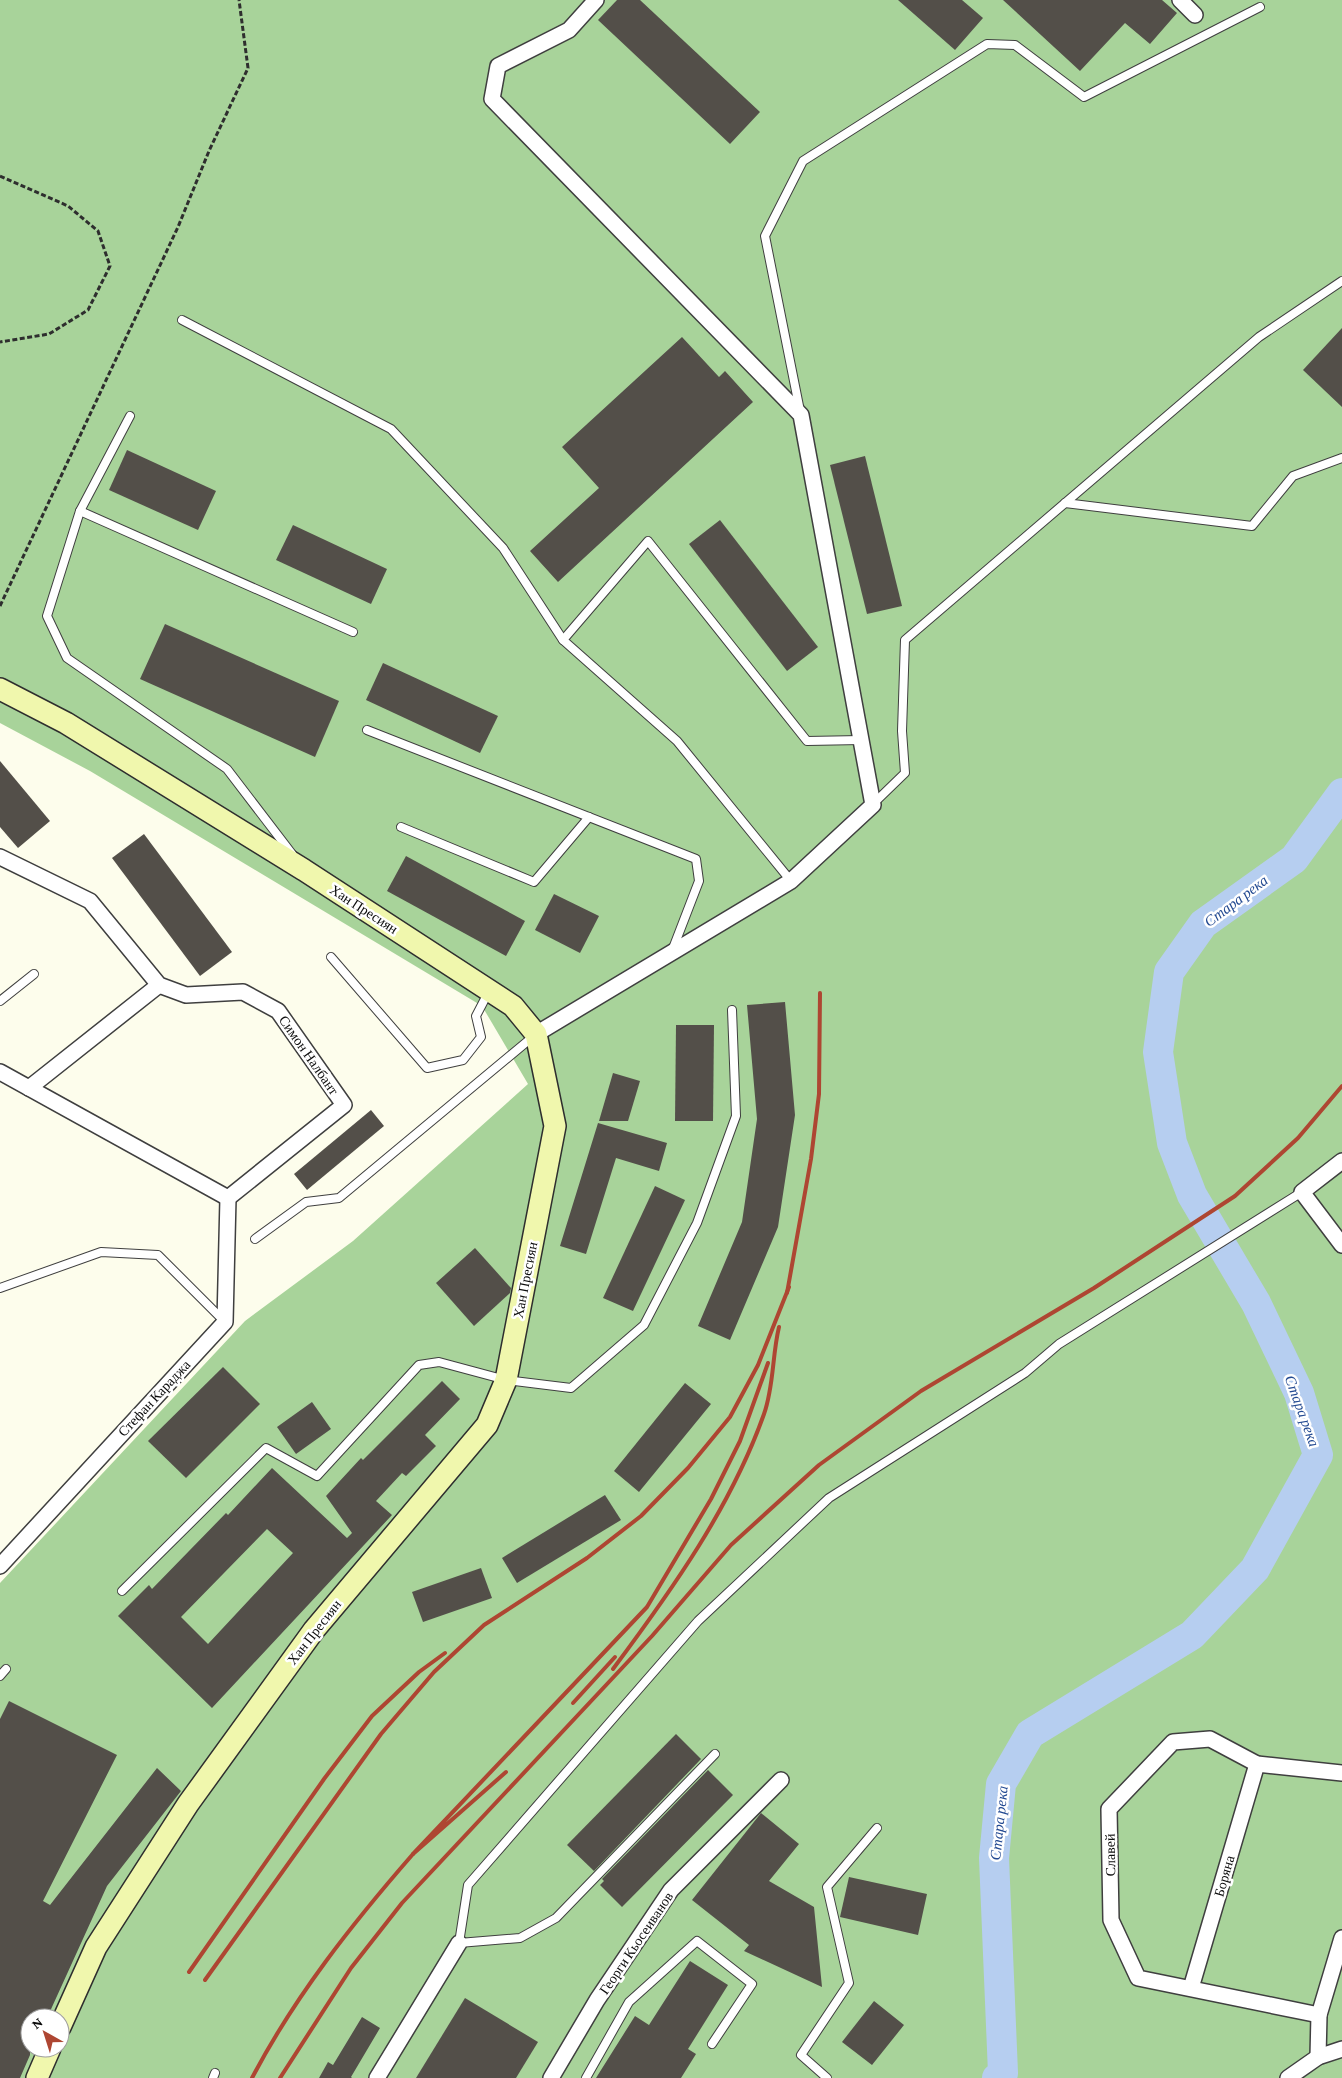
<svg xmlns="http://www.w3.org/2000/svg" width="1342" height="2078" font-family="'Crimson Pro',serif">
	<style>
		.forest { fill: #a8d39a; fill-rule: evenodd }
		.lines { fill: none; stroke-linecap: round; stroke-linejoin: round }
		.river { stroke: #b6cef0; stroke-width: 30 }
		.building { fill: #534f49; fill-rule: evenodd }
		.lane-casing { stroke: #3f3f3f; stroke-width: 10 }
		.street-casing { stroke: #3f3f3f; stroke-width: 18 }
		.secondary-casing { stroke: #2e2e2e; stroke-width: 24 }
		.path { stroke: #2e2e2e; stroke-width: 3; stroke-dasharray: 5 2.5; stroke-linecap: butt }
		.lane { stroke: #fff; stroke-width: 8 }
		.street { stroke: #fff; stroke-width: 15 }
		.secondary { stroke: #f0f7ad; stroke-width: 21 }
		.rail { stroke: #ae4632; stroke-width: 4 }
		.labels { text-anchor: middle; stroke-width: 5; stroke-linejoin: round; paint-order: stroke }
		.street-label { font-size: 14px; fill: #0c0c0c; stroke: #fff }
		.water-label { font-size: 15px; font-style: italic; fill: #224991; stroke: #fff }
	</style>
	<rect width="100%" height="100%" fill="#fdfdec"/>
	<path class="forest" d="M0,0H1342V2078H0V1583L245,1321L353,1241L528,1084L482,1006L90,771L0,723ZM30,2018H60V2048H30Z"/>
	<g class="lines">
		<polyline class="river" points="997,2078 1003,2073 994,1858 1001,1784 1030,1734 1192,1635 1255,1569 1318,1455 1299,1393 1256,1303 1192,1195 1172,1143 1158,1052 1169,972 1203,924 1294,859 1342,793"/>
	</g>
	<g class="building">
		<polygon points="617,0 640,0 760,112 730,144 598,20"/>
		<polygon points="898,0 962,0 983,18 955,50"/>
		<polygon points="1003,0 1162,0 1177,13 1150,44 1125,23 1080,71"/>
		<polygon points="1342,328 1342,407 1303,370"/>
		<polygon points="682,337 719,377 725,371 753,402 558,582 530,551 599,488 562,447"/>
		<polygon points="127,450 216,491 198,530 109,490"/>
		<polygon points="865,456 902,606 867,614 830,465"/>
		<polygon points="720,520 818,647 787,671 689,544"/>
		<polygon points="293,525 387,569 371,604 276,560"/>
		<polygon points="165,624 339,701 315,757 140,679"/>
		<polygon points="383,663 498,716 480,753 366,700"/>
		<polygon points="0,761 50,821 18,848 0,827"/>
		<polygon points="144,834 232,952 200,976 112,858"/>
		<polygon points="406,856 525,921 506,956 387,891"/>
		<polygon points="554,894 599,916 580,953 535,930"/>
		<polygon points="785,1002 795,1115 778,1227 730,1340 698,1326 742,1222 757,1119 747,1005"/>
		<polygon points="676,1025 714,1025 713,1121 675,1121"/>
		<polygon points="613,1073 640,1081 628,1121 599,1121"/>
		<polygon points="371,1110 384,1126 307,1190 294,1174"/>
		<polygon points="598,1123 667,1143 659,1171 616,1158 586,1254 560,1246"/>
		<polygon points="655,1186 685,1200 633,1311 603,1298"/>
		<polygon points="475,1248 511,1288 510,1293 474,1326 436,1283"/>
		<polygon points="223,1367 260,1404 186,1478 148,1441"/>
		<path d="M442,1381L460,1399L425,1435L436,1446L406,1476L402,1473L376,1501L392,1515L212,1708L118,1616L149,1585L152,1589L226,1513L228,1515L272,1468L347,1538L352,1533L326,1496L361,1458L363,1460ZM267,1529L293,1553L208,1644L181,1617Z"/>
		<polygon points="685,1383 711,1404 639,1492 614,1471"/>
		<polygon points="312,1402 331,1429 296,1454 277,1427"/>
		<polygon points="605,1495 621,1520 517,1583 502,1558"/>
		<polygon points="481,1568 492,1598 423,1622 412,1592"/>
		<polygon points="9,1701 117,1755 43,1901 50,1905 157,1768 181,1791 107,1886 47,2018 30,2018 30,2055 20,2078 0,2078 0,1719"/>
		<polygon points="676,1734 701,1759 594,1871 567,1845"/>
		<polygon points="708,1770 733,1795 622,1907 600,1885 604,1881 602,1879"/>
		<polygon points="761,1813 799,1844 769,1881 814,1907 822,1987 744,1951 749,1945 692,1900"/>
		<polygon points="849,1877 927,1894 918,1935 840,1917"/>
		<polygon points="690,1961 728,1985 688,2049 696,2054 681,2078 596,2078 635,2016 649,2025"/>
		<polygon points="465,1998 538,2042 516,2078 416,2078"/>
		<polygon points="874,2001 904,2025 872,2065 842,2042"/>
		<polygon points="362,2017 380,2028 351,2077 352,2078 319,2078 328,2062 333,2065"/>
	</g>
	<g class="lines">
		<g class="lane-casing">
			<g id="lane">
				<polyline points="182,320 391,429 503,548 563,640"/>
				<polyline points="800,411 765,236 803,161 987,44 1015,45 1084,97 1260,7"/>
				<polyline points="130,416 80,511 47,616 67,658 227,769 292,854"/>
				<polyline points="1065,503 1252,526 1293,476 1342,458"/>
				<polyline points="80,511 353,632"/>
				<polyline points="367,730 696,859 699,881 672,951"/>
				<polyline points="873,804 905,773 902,731 905,640 1259,337 1342,281"/>
				<polyline points="401,827 534,882 589,817"/>
				<polyline points="791,881 677,741 563,640 648,541 807,741 861,740"/>
				<polyline points="331,957 427,1068 463,1060 481,1037 476,1016 488,993"/>
				<polyline points="0,1001 34,974"/>
				<polyline points="255,1239 306,1202 339,1198 535,1035"/>
				<polyline points="0,1288 101,1252 158,1255 224,1321"/>
				<polyline points="122,1591 266,1448 317,1476 419,1365 439,1362 506,1380 571,1388 644,1325 697,1223 736,1116 732,1010"/>
				<polyline points="0,1676 6,1669"/>
				<polyline points="715,1754 556,1918 520,1938 459,1943 468,1885 698,1621 829,1498 1025,1373 1059,1344 1302,1192"/>
				<polyline points="213,2078 215,2073"/>
				<polyline points="586,2078 629,2002 697,1941 752,1984 712,2044"/>
				<polyline points="827,2078 801,2055 849,1983 827,1887 877,1828"/>
			</g>
		</g>
		<g class="street-casing">
			<g id="street">
				<polyline points="1180,0 1195,15"/>
				<polyline points="0,857 90,901 159,985 186,995 243,992 278,1011 344,1105 228,1198"/>
				<polyline points="536,1034 791,881 873,805 801,415 492,99 498,66 569,30 596,0"/>
				<polyline points="0,1072 228,1198"/>
				<polyline points="29,1088 159,985"/>
				<polyline points="1342,1161 1302,1192 1342,1245"/>
				<polyline points="0,1566 225,1322 228,1198"/>
				<polyline points="1191,1988 1257,1764"/>
				<polyline points="1319,2015 1138,1978 1111,1920 1109,1809 1173,1742 1210,1739 1257,1764 1342,1773"/>
				<polyline points="1318,2057 1319,2015 1342,1938"/>
				<polyline points="377,2078 459,1943"/>
				<polyline points="551,2078 597,2000 671,1890 781,1780"/>
				<polyline points="1288,2078 1318,2057 1342,2049"/>
			</g>
		</g>
		<g class="secondary-casing">
			<g id="secondary">
				<polyline points="0,689 66,723 304,870 513,1006 536,1034 555,1126 506,1380 487,1425 314,1630 188,1804 96,1947 60,2027"/>
				<polyline points="37,2078 50,2048"/>
			</g>
		</g>
		<g class="path">
			<polyline points="0,176 68,206 98,231 110,266 88,310 49,334 0,342"/>
			<polyline points="0,606 178,227 209,151 248,68 239,0"/>
		</g>
		<use href="#lane" class="lane"/>
		<use href="#street" class="street"/>
		<use href="#secondary" class="secondary"/>
		<g class="rail">
			<polyline points="787,1293 811,1159 819,1094 820,993"/>
			<path d="M613,1669C672,1590 731,1507 764,1414C774,1386 772,1356 779,1327"/>
			<polyline points="573,1703 615,1657"/>
			<polyline points="506,1772 413,1854 647,1607 711,1499 740,1441 768,1363"/>
			<polyline points="189,1972 324,1779 372,1716 419,1672 445,1653"/>
			<polyline points="205,1980 381,1734 434,1672 484,1625 587,1558 641,1516 688,1468 730,1417 758,1365 789,1287"/>
			<path d="M252,2078C295,1996 352,1924 413,1854"/>
			<polyline points="280,2078 351,1968 402,1903 652,1636 731,1545 819,1465 921,1391 1094,1288 1235,1196 1298,1138 1342,1086"/>
		</g>
	</g>
	<g class="labels">
		<g class="street-label">
			<text transform="translate(364 909) rotate(33)" y="5">Хан Пресиян</text>
			<text transform="translate(309 1055) rotate(55)" y="5">Симон Налбант</text>
			<text transform="translate(525 1280) rotate(-79)" y="5">Хан Пресиян</text>
			<text transform="translate(154 1398) rotate(-47)" y="5">Стефан Караджа</text>
			<text transform="translate(314 1632) rotate(-52)" y="5">Хан Пресиян</text>
			<text transform="translate(1110 1855) rotate(-91)" y="5">Славей</text>
			<text transform="translate(1224 1876) rotate(-74)" y="5">Боряна</text>
			<text transform="translate(636 1943) rotate(-56)" y="5">Георги Кьосеиванов</text>
		</g>
		<g class="water-label">
			<text transform="translate(1236 901) rotate(-37)" y="5">Стара река</text>
			<text transform="translate(1302 1411) rotate(70)" y="5">Стара река</text>
			<text transform="translate(999 1823) rotate(-84)" y="5">Стара река</text>
		</g>
	</g>
	<g transform="translate(45 2033) rotate(321)"><circle r="24" fill="#ffffff" stroke="#9e9e9e"/>
	<path d="M0-4L9 19L0 12L-9 19Z" fill="#ae4632"/>
	<text y="-8" font-size="14" font-weight="bold" text-anchor="middle" fill="#0c0c0c">N</text>
	</g>
</svg>
